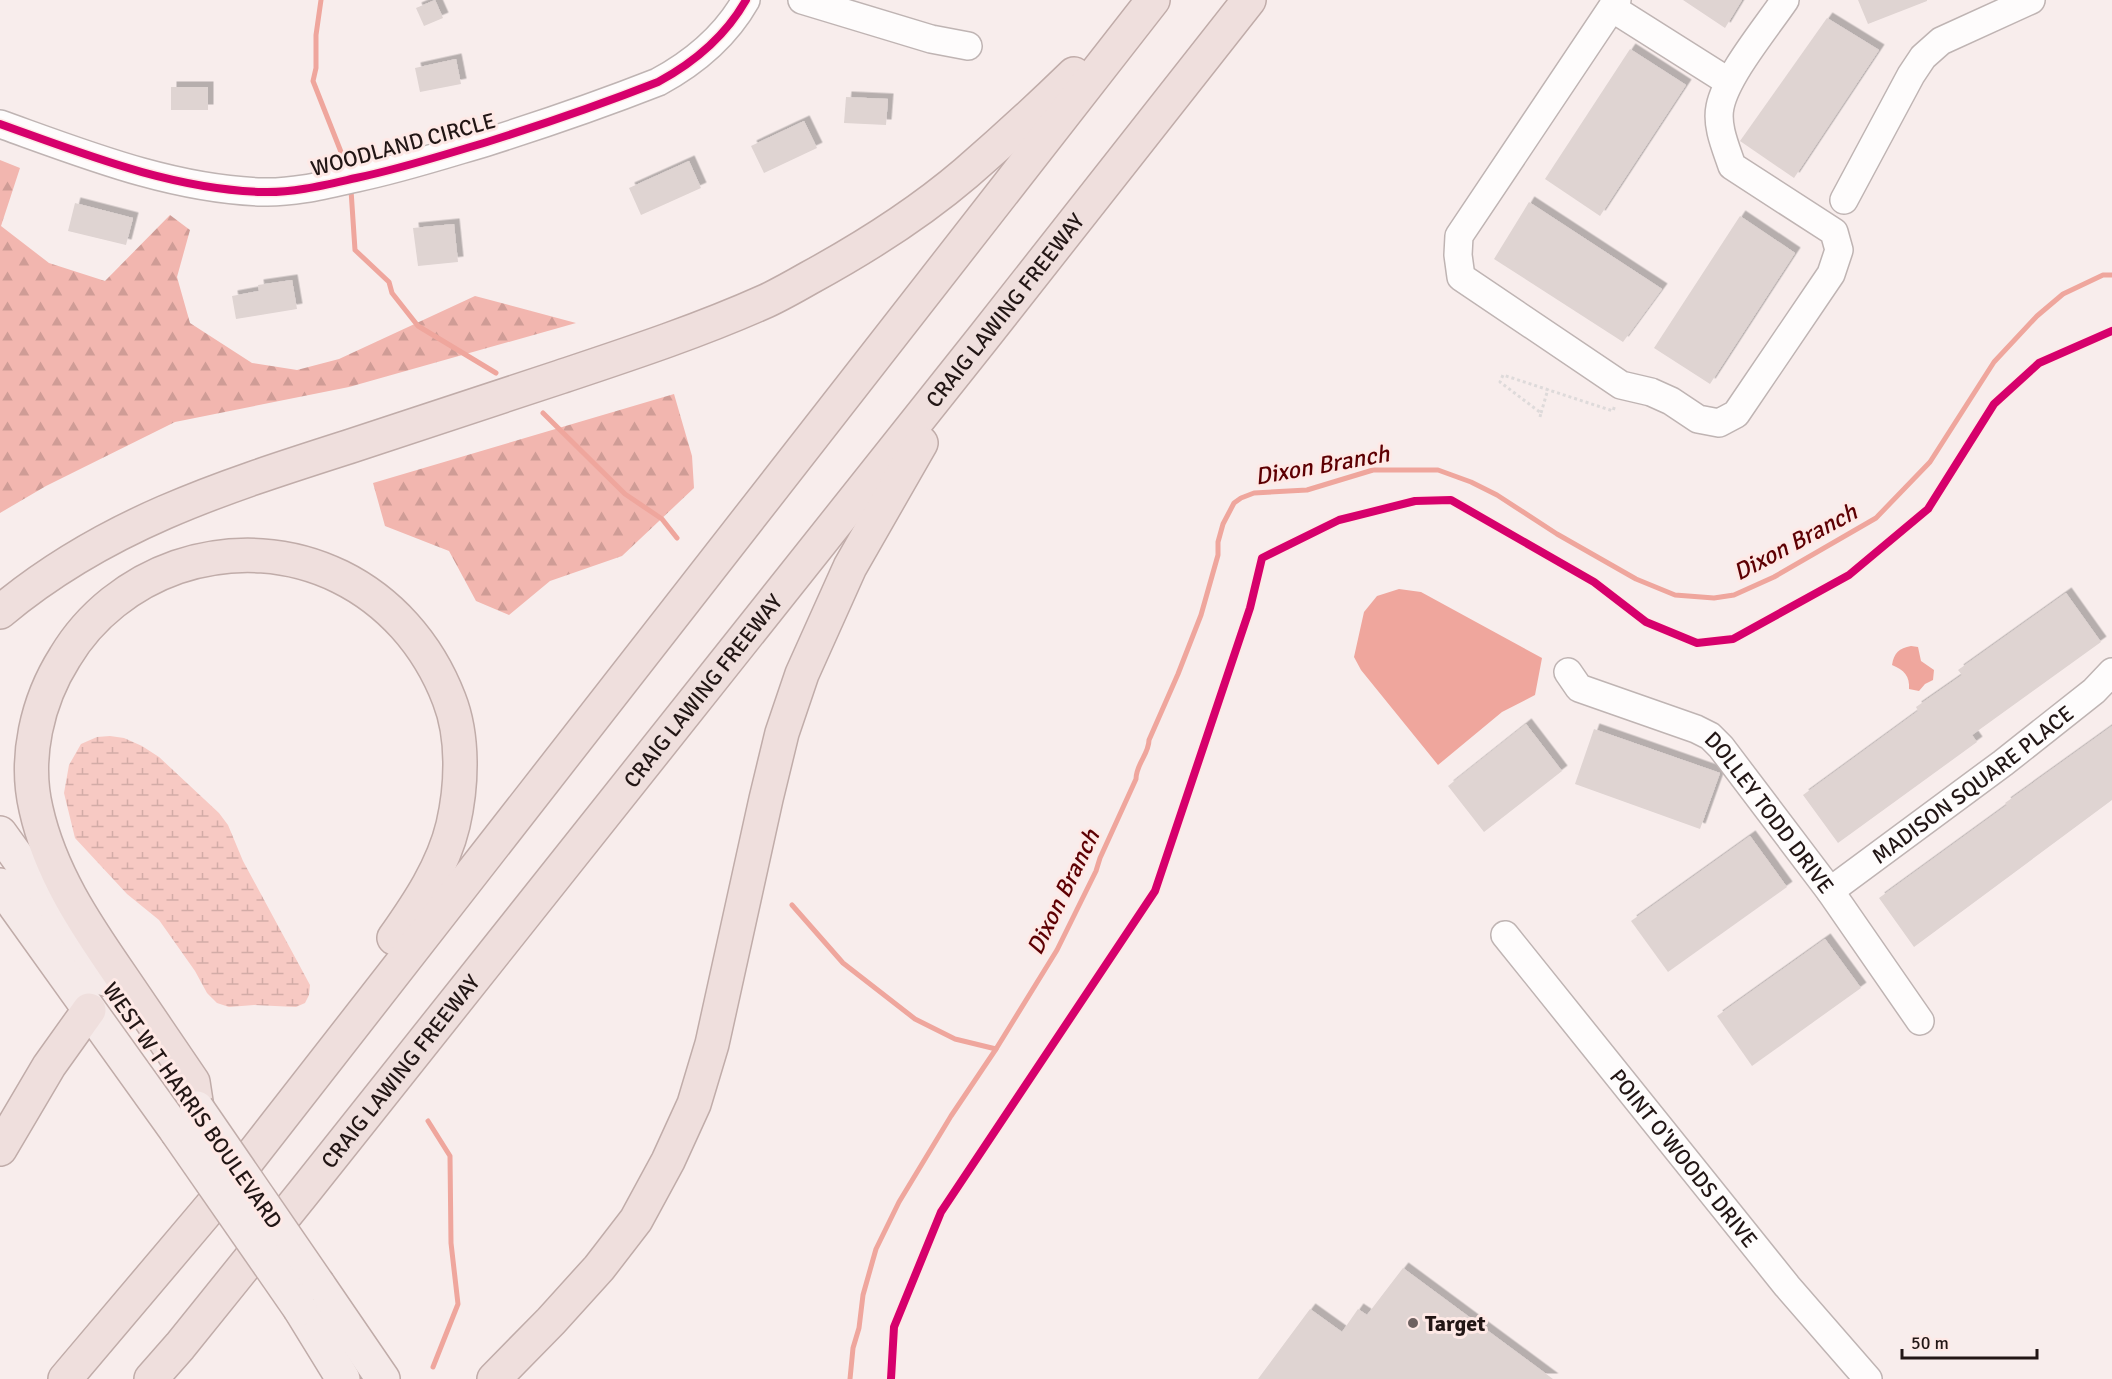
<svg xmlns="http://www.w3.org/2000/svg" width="2112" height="1379" font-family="Signika,sans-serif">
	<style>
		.forest { fill: url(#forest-firs) }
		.wetland { fill: url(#wetland-marsh) }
		.water { fill: #efa69d }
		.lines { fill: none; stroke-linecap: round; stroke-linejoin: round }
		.stream { stroke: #efa69d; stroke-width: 5 }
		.building { fill: #dfd4d2; filter: url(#shadow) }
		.minor-casing { stroke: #bfb4b3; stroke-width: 30 }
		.major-casing { stroke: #c0aca9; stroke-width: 36 }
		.highway-casing { stroke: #c0aca9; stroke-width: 36 }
		.path { stroke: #dedada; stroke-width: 3; stroke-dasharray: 3 3; stroke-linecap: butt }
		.minor { stroke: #fefcfc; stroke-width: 27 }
		.major { stroke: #f5eae9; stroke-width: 33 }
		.highway { stroke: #efdfdd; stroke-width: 33 }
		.major-bridge-casing { stroke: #c0aca9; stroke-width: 36; stroke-linecap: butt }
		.major-bridge { stroke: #f5eae9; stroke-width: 33 }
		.cycleway-casing { stroke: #fee9e6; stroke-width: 11 }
		.cycleway { stroke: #d6006c; stroke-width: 8 }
		.poi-dot { fill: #6d6160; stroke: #fee9e6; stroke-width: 2 }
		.labels { text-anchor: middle; stroke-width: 6; stroke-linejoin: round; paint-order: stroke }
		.street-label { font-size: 22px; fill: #221615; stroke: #fee9e6 }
		.poi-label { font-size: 22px; font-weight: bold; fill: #221615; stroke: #fee9e6; text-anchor: start }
		.water-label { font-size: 24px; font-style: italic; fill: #5e0003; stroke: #fee9e6 }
	</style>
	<defs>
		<pattern id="forest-firs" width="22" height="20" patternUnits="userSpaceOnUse" patternTransform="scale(1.5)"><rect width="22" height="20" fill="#f2b6af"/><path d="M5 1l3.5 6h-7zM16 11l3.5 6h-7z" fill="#cf9c96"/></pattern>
		<pattern id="wetland-marsh" width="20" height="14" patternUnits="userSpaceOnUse" patternTransform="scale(1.5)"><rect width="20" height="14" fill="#f7c9c3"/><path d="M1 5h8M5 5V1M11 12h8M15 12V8" fill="none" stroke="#d3aca7"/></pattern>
		<filter id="shadow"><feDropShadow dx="5.5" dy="-5.5" stdDeviation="0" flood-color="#0004"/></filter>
	</defs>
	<rect width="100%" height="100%" fill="#f8edec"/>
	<g class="forest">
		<polygon points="0,160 20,168 1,226 49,263 105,281 170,215 190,230 177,277 190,323 252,363 297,370 339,359 475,296 576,323 349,387 175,422 46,486 0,513"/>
		<polygon points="674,394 692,456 694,488 622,556 550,581 509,615 476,601 449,551 385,526 373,483"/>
	</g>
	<polygon class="wetland" points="110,736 124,738 142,746 159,757 219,813 228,825 243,861 310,985 309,995 305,1003 296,1007 254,1005 229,1007 217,1003 207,993 195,971 159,920 127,894 75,838 64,793 69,765 81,744 97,737"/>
	<g class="water">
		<polygon points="1399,589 1421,592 1542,658 1535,695 1502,712 1438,765 1361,670 1354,657 1364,612 1377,596"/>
		<path d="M1911,646L1918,647L1921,661L1934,670L1933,680L1925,684L1919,691L1909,689C1910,676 1904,670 1892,665C1894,653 1899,648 1911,646Z"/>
	</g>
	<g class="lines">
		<g class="stream">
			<polyline points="321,0 316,35 316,68 313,81 343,157"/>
			<polyline points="351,190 355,250 389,282 392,293 418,326 496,373"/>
			<polyline points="543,413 625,494 662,519 677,538"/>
			<polyline points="792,905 843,963 915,1019 955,1039 996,1049"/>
			<polyline points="428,1121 450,1156 451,1243 458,1304 433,1367"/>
			<path d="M850,1379L853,1348L859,1328L863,1295L876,1249L899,1202L951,1116L996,1049L1057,950L1096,871L1100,858L1136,779C1136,764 1149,754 1149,740L1178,674L1201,615L1218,555V542L1223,524L1234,503L1241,498L1254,493L1307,490L1373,470H1438L1471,482L1497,495L1557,534L1636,579L1675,595L1714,598L1734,595L1774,577L1876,518L1930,462L1994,362L2037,316L2063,294L2103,275H2112"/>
		</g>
	</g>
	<g class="building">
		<polygon points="435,0 443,18 424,26 416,8"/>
		<polygon points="1683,0 1742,0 1725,28"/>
		<polygon points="1858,0 1927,0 1927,1 1868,24"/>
		<polygon points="1827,18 1879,50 1794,178 1740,141"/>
		<polygon points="1630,49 1686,85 1600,216 1545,179"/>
		<polygon points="456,59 461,84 420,92 415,68"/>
		<rect x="171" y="87" width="37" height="23"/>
		<polygon points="846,97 888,99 886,125 844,123"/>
		<polygon points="804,121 817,148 764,173 751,146"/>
		<polygon points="689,161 701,188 641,215 629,188"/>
		<polygon points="1529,202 1662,289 1623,342 1494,259"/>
		<polygon points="75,203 133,218 126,245 68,231"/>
		<polygon points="1740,216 1795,253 1710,384 1654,348"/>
		<polygon points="454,224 458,262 418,266 413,228"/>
		<polygon points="292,280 297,309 236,319 232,296 259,291 258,285"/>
		<polygon points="2066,593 2101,642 1972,735 1977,742 1838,843 1803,795 1918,711 1916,707 1962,675 1958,670"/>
		<polygon points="1526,724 1562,771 1484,832 1448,786"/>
		<polygon points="2112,726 2112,800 1914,947 1879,898 2007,805 2005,803"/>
		<polygon points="1594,729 1720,773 1700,829 1575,784"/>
		<polygon points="1750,836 1787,887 1668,972 1631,921"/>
		<polygon points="1825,939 1861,988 1752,1066 1717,1016"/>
		<polygon points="1403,1268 1553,1379 1258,1379 1310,1309 1342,1332 1358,1309 1367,1315"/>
	</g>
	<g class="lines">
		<g class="minor-casing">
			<g id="minor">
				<polyline points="802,0 931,39 968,46"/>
				<path d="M1617,0L1459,236L1458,255L1461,277L1621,385L1651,392L1671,401L1698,419L1719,423L1736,414L1831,274L1839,250L1834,232L1732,166C1726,148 1716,126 1720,107C1726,76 1766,28 1785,0"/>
				<polyline points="1612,8 1729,82"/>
				<path d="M0,124C84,154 171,189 262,192C294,193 325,185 356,178C400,169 443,155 487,142C544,124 602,104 658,82C695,62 725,37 746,0"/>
				<polyline points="1844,200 1911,75 1923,57 1941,41 2031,0"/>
				<path id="s1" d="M1568,672L1579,688L1696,729L1710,736L1721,747L1830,891L1920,1021"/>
				<path id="s2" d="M1830,891L2003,763L2094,691L2112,672"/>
				<path id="s3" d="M1505,935L1787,1286L1868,1379"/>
			</g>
		</g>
		<g class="major-casing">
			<g id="major">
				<polyline points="0,833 105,979"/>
				<polyline points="0,885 177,1132"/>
				<polyline points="318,1284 383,1379"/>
				<polyline points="300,1309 343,1379"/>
			</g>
		</g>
		<g class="highway-casing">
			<g id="highway">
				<path d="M0,612C105,524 223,487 351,446C420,423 490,400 560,377C629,354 699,331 766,301C781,294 795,286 809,278C864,248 918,214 966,173C1003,141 1039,108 1074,74"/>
				<path d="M197,1108L193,1082C169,1047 145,1011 121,976C85,924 50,872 36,809C24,758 37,701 65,657C90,615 131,583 177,567C292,529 406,587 449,699C464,737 462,786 453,825C443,867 418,904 394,938"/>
				<polyline points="0,1149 49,1066 89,1010"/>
				<polyline points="65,1379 224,1191 1153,0"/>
				<path id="s4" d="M151,1379L180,1346L304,1192L983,338L1249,0"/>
				<polyline points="494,1379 551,1321 599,1268 636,1220 668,1161 694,1104 712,1044 766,799 782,733 802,674 850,567 921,443"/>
			</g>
		</g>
		<g class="path">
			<polyline points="1541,413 1548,389"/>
			<polyline points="1540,417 1541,413 1500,382 1503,375 1613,411 1615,405"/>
		</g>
		<use href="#minor" class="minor"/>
		<use href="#major" class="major"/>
		<use href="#highway" class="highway"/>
		<g class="major-bridge-casing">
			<g id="major-bridge">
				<polyline points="197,1108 318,1284"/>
				<polyline points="177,1132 300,1309"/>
			</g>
		</g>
		<use href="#major-bridge" class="major-bridge"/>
		<g class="cycleway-casing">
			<g id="cycleway">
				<path d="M0,124C84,154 171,189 262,192C294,193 325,185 356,178C400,169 443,155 487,142C544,124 602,104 658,82C695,62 725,37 746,0"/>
				<polyline points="891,1379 894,1327 941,1212 1155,891 1250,608 1262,558 1339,520 1415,501 1451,500 1594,582 1646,622 1697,643 1733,639 1849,575 1928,509 1994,404 2039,363 2112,331"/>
			</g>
		</g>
		<use href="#cycleway" class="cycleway"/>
	</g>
	<circle class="poi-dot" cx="1413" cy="1323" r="6"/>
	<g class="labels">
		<g class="street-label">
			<text transform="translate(403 144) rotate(-15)" y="8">WOODLAND CIRCLE</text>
			<text dy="8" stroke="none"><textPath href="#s4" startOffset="1368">CRAIG LAWING FREEWAY</textPath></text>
			<text dy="8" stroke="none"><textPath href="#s4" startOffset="882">CRAIG LAWING FREEWAY</textPath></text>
			<text dy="8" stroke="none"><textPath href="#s2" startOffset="178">MADISON SQUARE PLACE</textPath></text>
			<text dy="8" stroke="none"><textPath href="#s1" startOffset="256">DOLLEY TODD DRIVE</textPath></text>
			<text dy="8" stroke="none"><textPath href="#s4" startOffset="396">CRAIG LAWING FREEWAY</textPath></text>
			<text transform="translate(193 1105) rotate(55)" y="8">WEST W T HARRIS BOULEVARD</text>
			<text dy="8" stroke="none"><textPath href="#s3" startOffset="286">POINT O'WOODS DRIVE</textPath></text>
		</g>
		<g class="poi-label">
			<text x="1425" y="1331">Target</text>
		</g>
		<g class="water-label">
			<text transform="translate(1322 465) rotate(-10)" y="8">Dixon Branch</text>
			<text transform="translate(1795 542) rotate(-28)" y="8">Dixon Branch</text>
			<text transform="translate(1063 892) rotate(-64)" y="8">Dixon Branch</text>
		</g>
	</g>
	<path d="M1902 1349v9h135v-9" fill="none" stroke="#221615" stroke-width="3"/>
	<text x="1911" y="1349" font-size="18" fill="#221615" stroke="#fee9e6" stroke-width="4.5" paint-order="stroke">50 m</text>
</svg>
